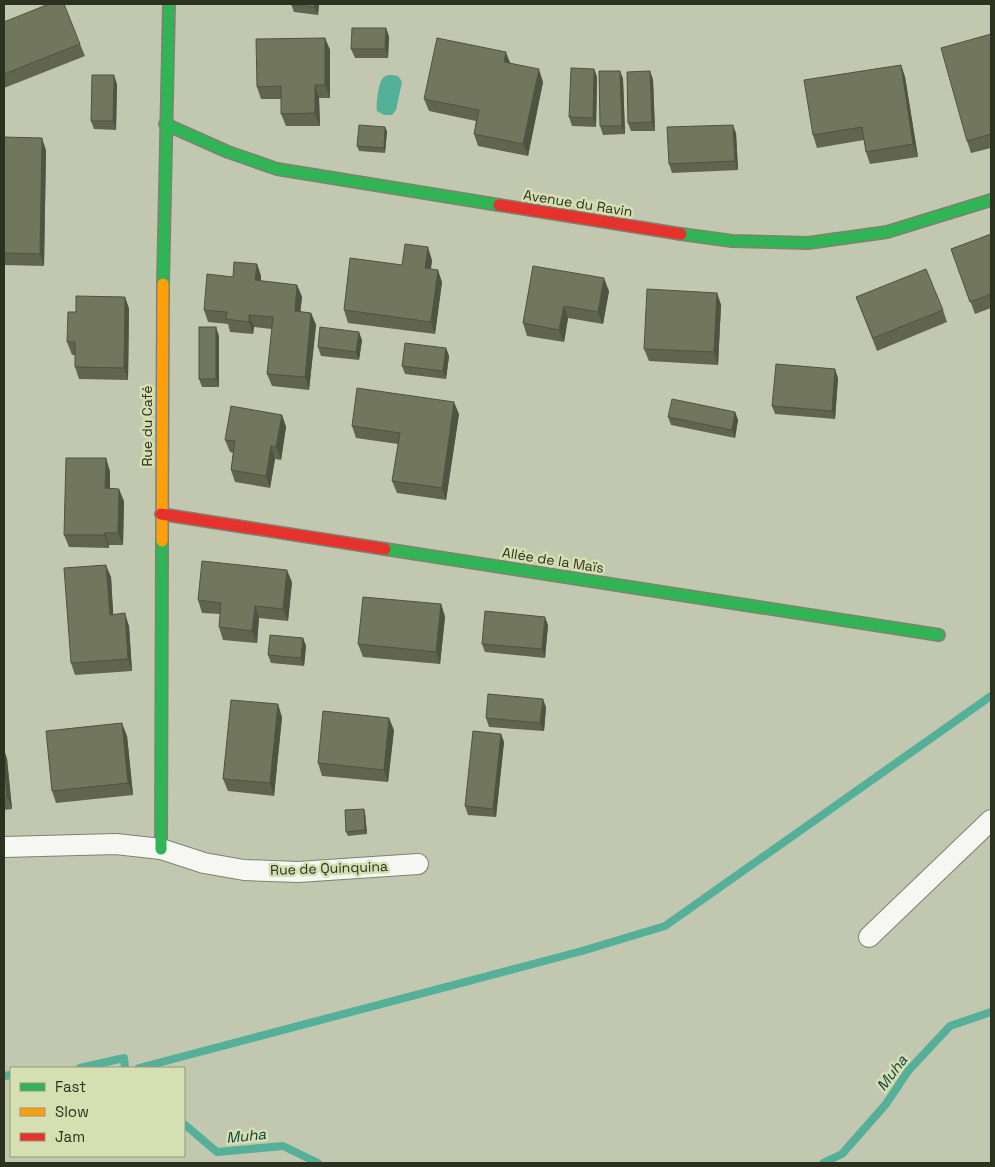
<svg xmlns="http://www.w3.org/2000/svg" width="995" height="1167" font-family="'Space Grotesk',sans-serif">
	<style>
		.water { fill: #55b09a }
		.lines { fill: none; stroke-linecap: round; stroke-linejoin: round }
		.stream { stroke: #55b09a; stroke-width: 8 }
		.street-casing { stroke: #7e8270; stroke-width: 22 }
		.fast-casing { stroke: #7e8270; stroke-width: 14 }
		.slow-casing { stroke: #7e8270; stroke-width: 14 }
		.jam-casing { stroke: #7e8270; stroke-width: 14 }
		.street { stroke: #f6f7f3; stroke-width: 20 }
		.fast { stroke: #30b455; stroke-width: 11 }
		.slow { stroke: #ff9f0a; stroke-width: 11 }
		.jam { stroke: #e5322d; stroke-width: 11 }
		.wall { fill: #616550 }
		.shaded-wall { fill: #4f5341 }
		.building { fill: #71765d; stroke: #4f5341 }
		.labels { text-anchor: middle; stroke-width: 5; stroke-linejoin: round; paint-order: stroke }
		.street-label { font-size: 14px; fill: #2d3120; stroke: #d5dfb2 }
		.water-label { font-size: 15px; font-style: italic; fill: #0c4238; stroke: #d5dfb2 }
	</style>
	<rect width="100%" height="100%" fill="#c2c8b0"/>
	<path class="water" d="M392,75L398,76L402,82L396,110L392,115H384L377,111C376,105 378,81 384,77C386,75 389,75 392,75Z"/>
	<g class="lines">
		<g class="stream">
			<polyline points="80,1068 124,1058 125,1068"/>
			<polyline points="139,1068 582,951 665,926 991,696"/>
			<polyline points="4,1076 11,1075"/>
			<polyline points="184,1124 217,1152 283,1146 318,1163"/>
			<polyline points="823,1163 842,1154 886,1104 908,1071 950,1026 991,1012"/>
		</g>
		<g class="street-casing">
			<g id="street">
				<polyline points="4,847 116,844 161,849 204,863 244,870 298,872 418,864"/>
				<polyline points="869,937 991,820"/>
			</g>
		</g>
		<g class="fast-casing">
			<g id="fast">
				<polyline points="165,124 228,152 277,169 499,205"/>
				<polyline points="681,234 732,241 808,243 887,232 991,200"/>
				<polyline points="163,284 169,4"/>
				<polyline points="385,549 939,635"/>
				<polyline points="161,849 162,541"/>
			</g>
		</g>
		<g class="slow-casing">
			<polyline id="slow" points="162,541 163,284"/>
		</g>
		<g class="jam-casing">
			<g id="jam">
				<polyline points="499,205 681,234"/>
				<polyline points="161,514 385,549"/>
			</g>
		</g>
		<use href="#street" class="street"/>
		<use href="#fast" class="fast"/>
		<use href="#slow" class="slow"/>
		<use href="#jam" class="jam"/>
	</g>
	<g class="wall">
		<polygon points="291,4 319,4 318,15 294,12"/>
		<polygon points="4,22 80,44 85,56 4,88"/>
		<polygon points="991,34 991,148 971,153 967,141"/>
		<polygon points="389,36 388,58 355,58 351,49"/>
		<polygon points="325,38 330,50 330,98 319,98 320,126 286,126 281,114 281,99 261,99 257,87"/>
		<polygon points="510,64 543,82 528,156 478,146 474,134 476,121 429,111 424,99"/>
		<polygon points="901,65 905,77 918,157 870,164 866,152 864,140 817,148 813,135"/>
		<polygon points="594,69 597,77 596,127 572,126 569,117"/>
		<polygon points="620,71 623,79 625,134 603,135 600,126"/>
		<polygon points="650,71 653,80 655,131 631,131 628,123"/>
		<polygon points="117,84 116,130 94,129 91,121"/>
		<polygon points="387,131 385,153 359,151 357,146"/>
		<polygon points="736,133 738,170 672,173 669,164"/>
		<polygon points="4,137 46,150 44,266 4,265"/>
		<polygon points="991,234 991,308 975,314 951,249"/>
		<polygon points="432,260 431,269 442,282 435,334 348,323 344,310 402,265"/>
		<polygon points="257,264 261,276 261,281 297,285 302,297 300,312 311,313 316,325 309,390 272,386 267,374 272,329 254,327 253,334 230,332 228,324 208,322 204,310 233,277"/>
		<polygon points="533,266 609,291 603,324 568,318 564,342 527,336 523,323"/>
		<polygon points="717,293 721,305 718,365 649,361 644,349"/>
		<polygon points="125,297 129,309 128,380 79,379 75,367 75,355 72,355 67,342 76,312"/>
		<polygon points="856,297 943,310 947,322 877,351"/>
		<polygon points="219,336 219,387 202,387 199,379"/>
		<polygon points="362,340 359,360 321,356 318,347"/>
		<polygon points="446,348 449,356 446,379 405,374 402,366"/>
		<polygon points="838,378 835,419 775,414 772,406"/>
		<polygon points="735,412 738,420 735,438 671,425 668,417"/>
		<polygon points="459,414 446,500 397,493 392,481 398,444 356,438 352,426"/>
		<polygon points="282,415 286,427 281,460 275,459 270,488 235,482 231,470 233,453 230,452 225,440"/>
		<polygon points="110,471 110,489 124,501 123,545 109,545 109,548 69,547 64,535"/>
		<polygon points="111,577 113,614 129,626 132,671 75,675 71,663"/>
		<polygon points="292,582 288,621 259,618 257,643 223,640 219,627 220,614 202,613 198,600"/>
		<polygon points="441,604 445,617 440,664 363,657 358,644"/>
		<polygon points="548,625 545,658 485,652 482,644"/>
		<polygon points="303,638 306,646 304,666 271,663 268,655"/>
		<polygon points="546,707 544,731 489,727 486,718"/>
		<polygon points="282,717 274,796 228,791 223,779"/>
		<polygon points="394,730 388,782 322,776 318,763"/>
		<polygon points="501,734 504,742 496,817 468,815 465,806"/>
		<polygon points="127,736 133,795 56,803 52,791"/>
		<polygon points="4,750 7,759 12,809 4,810"/>
		<polygon points="365,813 367,834 348,836 346,832"/>
	</g>
	<g class="shaded-wall">
		<polygon points="315,4 319,4 318,15 314,7"/>
		<polygon points="386,28 389,36 388,58 385,49"/>
		<polygon points="325,38 330,50 330,98 325,85"/>
		<polygon points="506,52 511,65 504,62"/>
		<polygon points="901,65 905,77 918,157 913,144"/>
		<polygon points="539,69 543,82 528,156 523,144"/>
		<polygon points="594,69 597,77 596,127 593,118"/>
		<polygon points="620,71 623,79 625,134 622,126"/>
		<polygon points="650,71 653,80 655,131 652,122"/>
		<polygon points="114,75 117,84 116,130 113,121"/>
		<polygon points="315,85 319,98 320,126 315,113"/>
		<polygon points="733,125 736,133 738,170 735,161"/>
		<polygon points="385,127 387,131 385,153 384,148"/>
		<polygon points="42,138 46,150 44,266 40,254"/>
		<polygon points="428,247 432,260 429,281 425,268"/>
		<polygon points="257,264 261,276 260,293 255,280"/>
		<polygon points="438,270 442,282 435,334 431,322"/>
		<polygon points="604,278 609,291 603,324 598,312"/>
		<polygon points="297,285 302,297 299,324 295,311"/>
		<polygon points="717,293 721,305 718,365 714,352"/>
		<polygon points="125,297 129,309 128,380 124,368"/>
		<polygon points="564,306 568,318 564,342 559,330"/>
		<polygon points="311,313 316,325 309,390 305,377"/>
		<polygon points="249,315 254,327 253,334 249,322"/>
		<polygon points="216,327 219,336 219,387 216,379"/>
		<polygon points="359,332 362,340 359,360 356,352"/>
		<polygon points="446,348 449,356 446,379 443,371"/>
		<polygon points="835,369 838,378 835,419 832,411"/>
		<polygon points="454,402 459,414 446,500 442,488"/>
		<polygon points="735,412 738,420 735,438 732,430"/>
		<polygon points="282,415 286,427 281,460 276,447"/>
		<polygon points="271,446 275,459 270,488 266,476"/>
		<polygon points="106,458 110,471 110,501 105,488"/>
		<polygon points="119,489 124,501 123,545 118,533"/>
		<polygon points="105,533 109,545 109,548 104,535"/>
		<polygon points="106,565 111,577 114,627 110,615"/>
		<polygon points="287,570 292,582 288,621 283,609"/>
		<polygon points="441,604 445,617 440,664 436,652"/>
		<polygon points="255,606 259,618 257,643 252,631"/>
		<polygon points="125,613 129,626 132,671 128,659"/>
		<polygon points="545,617 548,625 545,658 542,649"/>
		<polygon points="303,638 306,646 304,666 301,658"/>
		<polygon points="543,699 546,707 544,731 540,723"/>
		<polygon points="278,704 282,717 274,796 270,783"/>
		<polygon points="389,718 394,730 388,782 384,770"/>
		<polygon points="122,723 127,736 133,795 128,783"/>
		<polygon points="501,734 504,742 496,817 493,809"/>
		<polygon points="4,750 7,759 12,809 7,796 4,759"/>
		<polygon points="364,809 365,813 367,834 365,830"/>
	</g>
	<g class="building">
		<polygon points="49,4 64,4 80,44 4,74 4,22"/>
		<polygon points="291,4 315,4 314,7"/>
		<polygon points="352,28 386,28 385,49 351,49"/>
		<polygon points="991,34 991,134 967,141 941,48"/>
		<polygon points="325,38 325,85 315,85 315,113 281,114 281,86 257,87 256,39"/>
		<polygon points="437,38 506,52 504,62 539,69 523,144 474,134 479,110 424,99"/>
		<polygon points="901,65 913,144 866,152 862,127 813,135 804,80"/>
		<polygon points="571,68 594,69 593,118 569,117"/>
		<polygon points="599,71 620,71 622,126 600,126"/>
		<polygon points="650,71 652,122 628,123 627,72"/>
		<polygon points="92,75 114,75 113,121 91,121"/>
		<polygon points="359,125 385,127 384,148 357,146"/>
		<polygon points="733,125 735,161 669,164 667,127"/>
		<polygon points="4,137 42,138 40,254 4,253"/>
		<polygon points="991,234 991,294 970,302 951,249"/>
		<polygon points="405,244 428,247 425,268 438,270 431,322 344,310 350,258 402,265"/>
		<polygon points="234,262 257,264 255,280 297,285 295,311 311,313 305,377 267,374 273,317 249,315 249,322 226,319 227,312 204,310 207,274 233,277"/>
		<polygon points="533,266 604,278 598,312 564,306 559,330 523,323"/>
		<polygon points="926,269 943,310 873,338 856,297"/>
		<polygon points="647,289 717,293 714,352 644,349"/>
		<polygon points="76,296 125,297 124,368 75,367 75,342 67,342 68,312 76,312"/>
		<rect x="199" y="327" width="17" height="52"/>
		<polygon points="320,327 359,332 356,352 318,347"/>
		<polygon points="405,343 446,348 443,371 402,366"/>
		<polygon points="776,364 835,369 832,411 772,406"/>
		<polygon points="357,388 454,402 442,488 392,481 400,433 352,426"/>
		<polygon points="672,399 735,412 732,430 668,417"/>
		<polygon points="231,406 282,415 276,447 271,446 266,476 231,470 235,441 225,440"/>
		<polygon points="66,458 106,458 105,488 119,489 118,533 105,533 104,535 64,535"/>
		<polygon points="202,561 287,570 283,609 255,606 252,631 219,627 221,603 198,600"/>
		<polygon points="106,565 110,615 125,613 128,659 71,663 64,568"/>
		<polygon points="363,597 441,604 436,652 358,644"/>
		<polygon points="485,611 545,617 542,649 482,644"/>
		<polygon points="270,635 303,638 301,658 268,655"/>
		<polygon points="488,694 543,699 540,723 486,718"/>
		<polygon points="231,700 278,704 270,783 223,779"/>
		<polygon points="323,711 389,718 384,770 318,763"/>
		<polygon points="122,723 128,783 52,791 46,731"/>
		<polygon points="473,731 501,734 493,809 465,806"/>
		<polygon points="4,759 7,796 4,797"/>
		<polygon points="364,809 365,830 346,832 345,810"/>
	</g>
	<g class="labels">
		<g class="street-label">
			<text transform="translate(578 203) rotate(9)" y="5">Avenue du Ravin</text>
			<text transform="translate(147 426) rotate(-90)" y="5">Rue du Café</text>
			<text transform="translate(553 560) rotate(9)" y="5">Allée de la Maïs</text>
			<text transform="translate(329 868) rotate(-2)" y="5">Rue de Quinquina</text>
		</g>
		<g class="water-label">
			<text transform="translate(892 1073) rotate(-53)" y="5">Muha</text>
			<text transform="translate(246 1136) rotate(-6)" y="5">Muha</text>
		</g>
	</g>
	<rect width="995" height="1167" fill="none" stroke="#2d3120" stroke-width="10"/>
	<rect x="10" y="1067" width="175" height="90" fill="#d5dfb2" stroke="#929978"/>
	<rect x="20" y="1083" width="25" height="8" fill="#30b455" stroke="#929978"/>
	<text x="55" y="1092" font-size="15" fill="#2d3120">Fast</text>
	<rect x="20" y="1108" width="25" height="8" fill="#ff9f0a" stroke="#929978"/>
	<text x="55" y="1117" font-size="15" fill="#2d3120">Slow</text>
	<rect x="20" y="1133" width="25" height="8" fill="#e5322d" stroke="#929978"/>
	<text x="55" y="1142" font-size="15" fill="#2d3120">Jam</text>
</svg>
